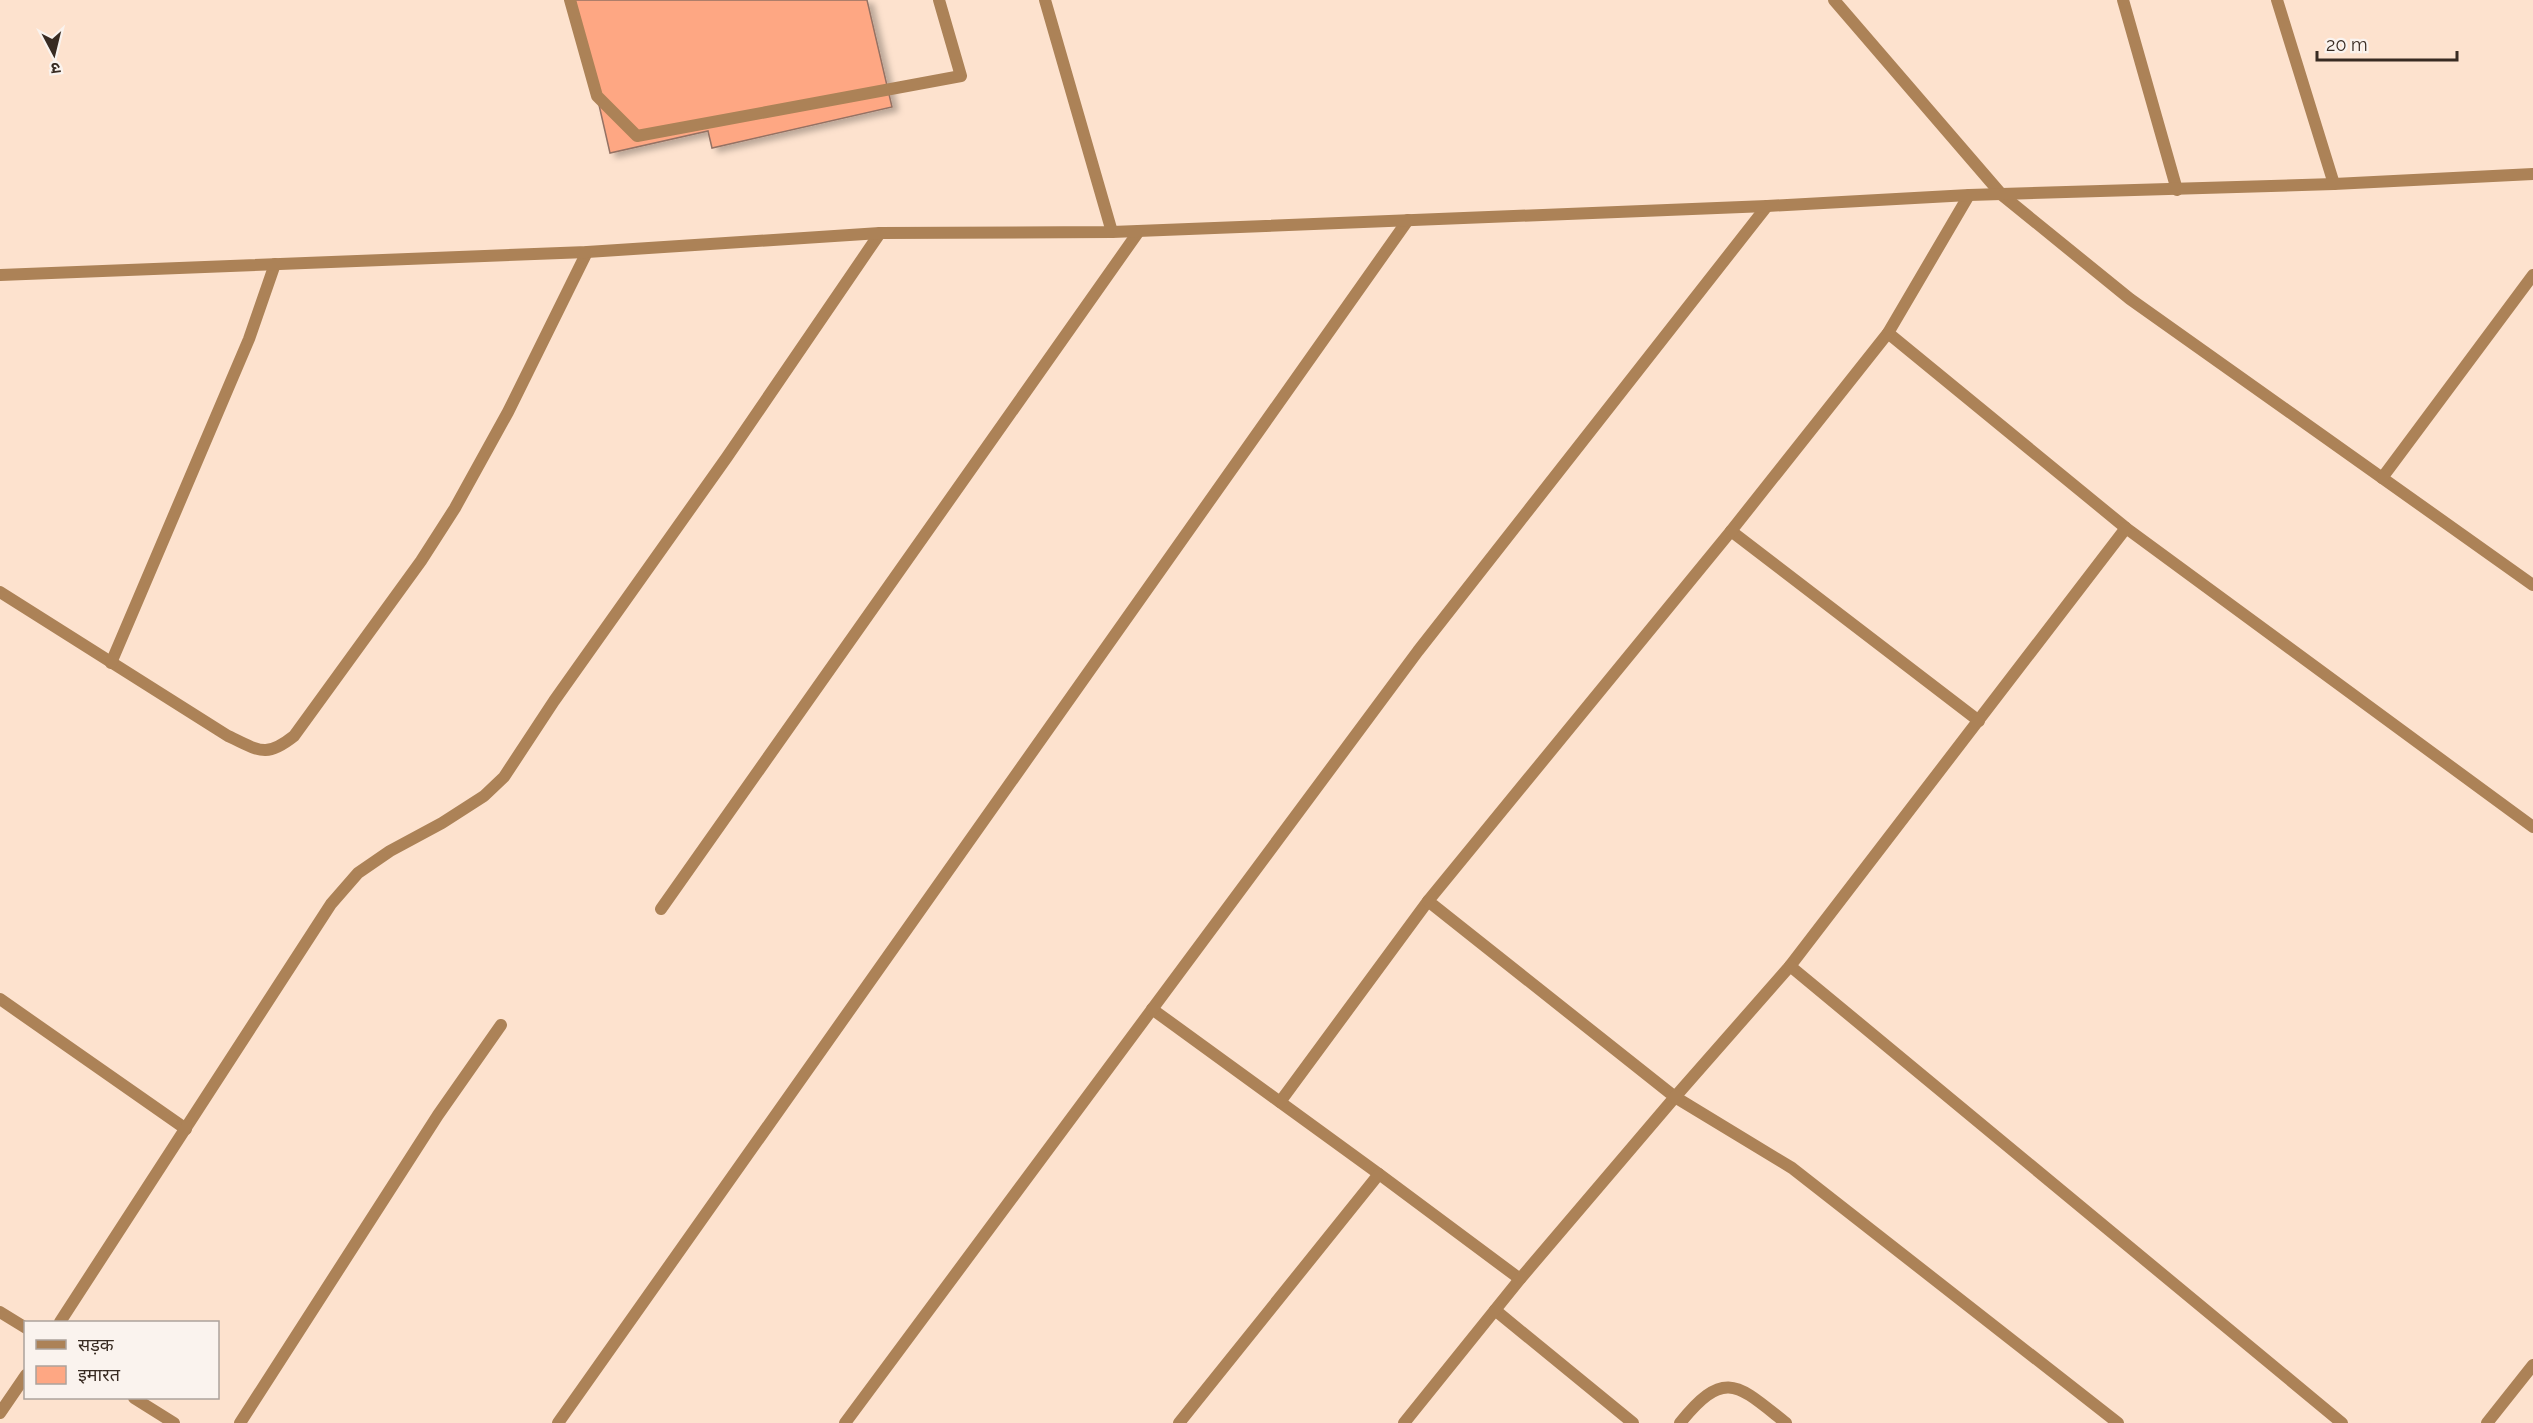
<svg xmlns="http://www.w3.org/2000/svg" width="2533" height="1423" font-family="Raleway,'Noto Sans Devanagari',sans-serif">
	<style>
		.building { fill: #fea783; stroke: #957264; stroke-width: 1.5; filter: url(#shadow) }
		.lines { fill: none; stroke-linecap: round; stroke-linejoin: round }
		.minor { stroke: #ac8257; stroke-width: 12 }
		.tertiary { stroke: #ac8257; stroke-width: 12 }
	</style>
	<defs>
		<filter id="shadow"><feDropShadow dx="6" dy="4" stdDeviation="3" flood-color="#0004"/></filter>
	</defs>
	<rect width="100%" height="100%" fill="#fde2ce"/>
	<polygon class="building" points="575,0 867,0 892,107 712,148 708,131 610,153"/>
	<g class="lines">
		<g class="minor">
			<polyline points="570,0 597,96 637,136 961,76 939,0"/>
			<polyline points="1045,0 1112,232"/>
			<polyline points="1834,0 2002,195 2130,299 2533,585"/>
			<polyline points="2123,0 2177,190"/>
			<polyline points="2277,0 2334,184"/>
			<polyline points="1888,333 2126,528 2533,827"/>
			<polyline points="2382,478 2533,275"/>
			<polyline points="1731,531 1979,721"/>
			<path d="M0,592L228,736C259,750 265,759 294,736L421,561L455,508L508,412L587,252"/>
			<polyline points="111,663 249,339 275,264"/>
			<polyline points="661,909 1139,231"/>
			<polyline points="1790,966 2126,528"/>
			<polyline points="0,999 186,1129"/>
			<polyline points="1152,1009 1379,1174"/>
			<polyline points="1280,1102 1428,901"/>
			<polyline points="1495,1310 1633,1423"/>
			<polyline points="0,1312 26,1328"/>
			<polyline points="60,1322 331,904 358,873 390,851 442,823 484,796 504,777 554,701 727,457 880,233"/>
			<polyline points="134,1398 174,1423"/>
			<polyline points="0,1413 26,1375"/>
			<polyline points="240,1423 438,1115 501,1025"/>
			<polyline points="558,1423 1408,220"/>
			<polyline points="845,1423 1418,651 1767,206"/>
			<polyline points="1179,1423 1379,1174 1520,1279"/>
			<polyline points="1404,1423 1520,1279 1675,1097 1428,901 1731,531 1888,333 1969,195"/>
			<path d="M1680,1423C1725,1367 1738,1385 1786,1423"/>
			<polyline points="2118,1423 1792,1168 1675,1097 1790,966 2342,1423"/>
			<polyline points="2487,1423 2533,1365"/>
		</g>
		<polyline class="tertiary" points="0,275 587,252 880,233 1112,232 1767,206 1969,195 2334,184 2533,174"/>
	</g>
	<rect x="24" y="1321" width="195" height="78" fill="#faf3ee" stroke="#aca39c" stroke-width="1.5"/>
	<rect x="36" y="1340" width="30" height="9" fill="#ac8257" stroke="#aca39c" stroke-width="1.5"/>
	<text x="78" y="1351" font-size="18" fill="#382b22">सड़क</text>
	<rect x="36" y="1366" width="30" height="18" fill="#fea783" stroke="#aca39c" stroke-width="1.5"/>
	<text x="78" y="1381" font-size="18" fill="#382b22">इमारत</text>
	<g transform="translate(54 54) rotate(173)" stroke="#faf3ee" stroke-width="4.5" paint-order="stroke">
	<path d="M0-4.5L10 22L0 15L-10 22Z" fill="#382b22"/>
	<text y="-9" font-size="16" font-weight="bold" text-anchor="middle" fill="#382b22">उ</text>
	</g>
	<path d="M2317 51v9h140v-9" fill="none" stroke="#382b22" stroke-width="3"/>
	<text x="2326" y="51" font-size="18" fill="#382b22" stroke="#faf3ee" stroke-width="4.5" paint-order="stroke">20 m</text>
</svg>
